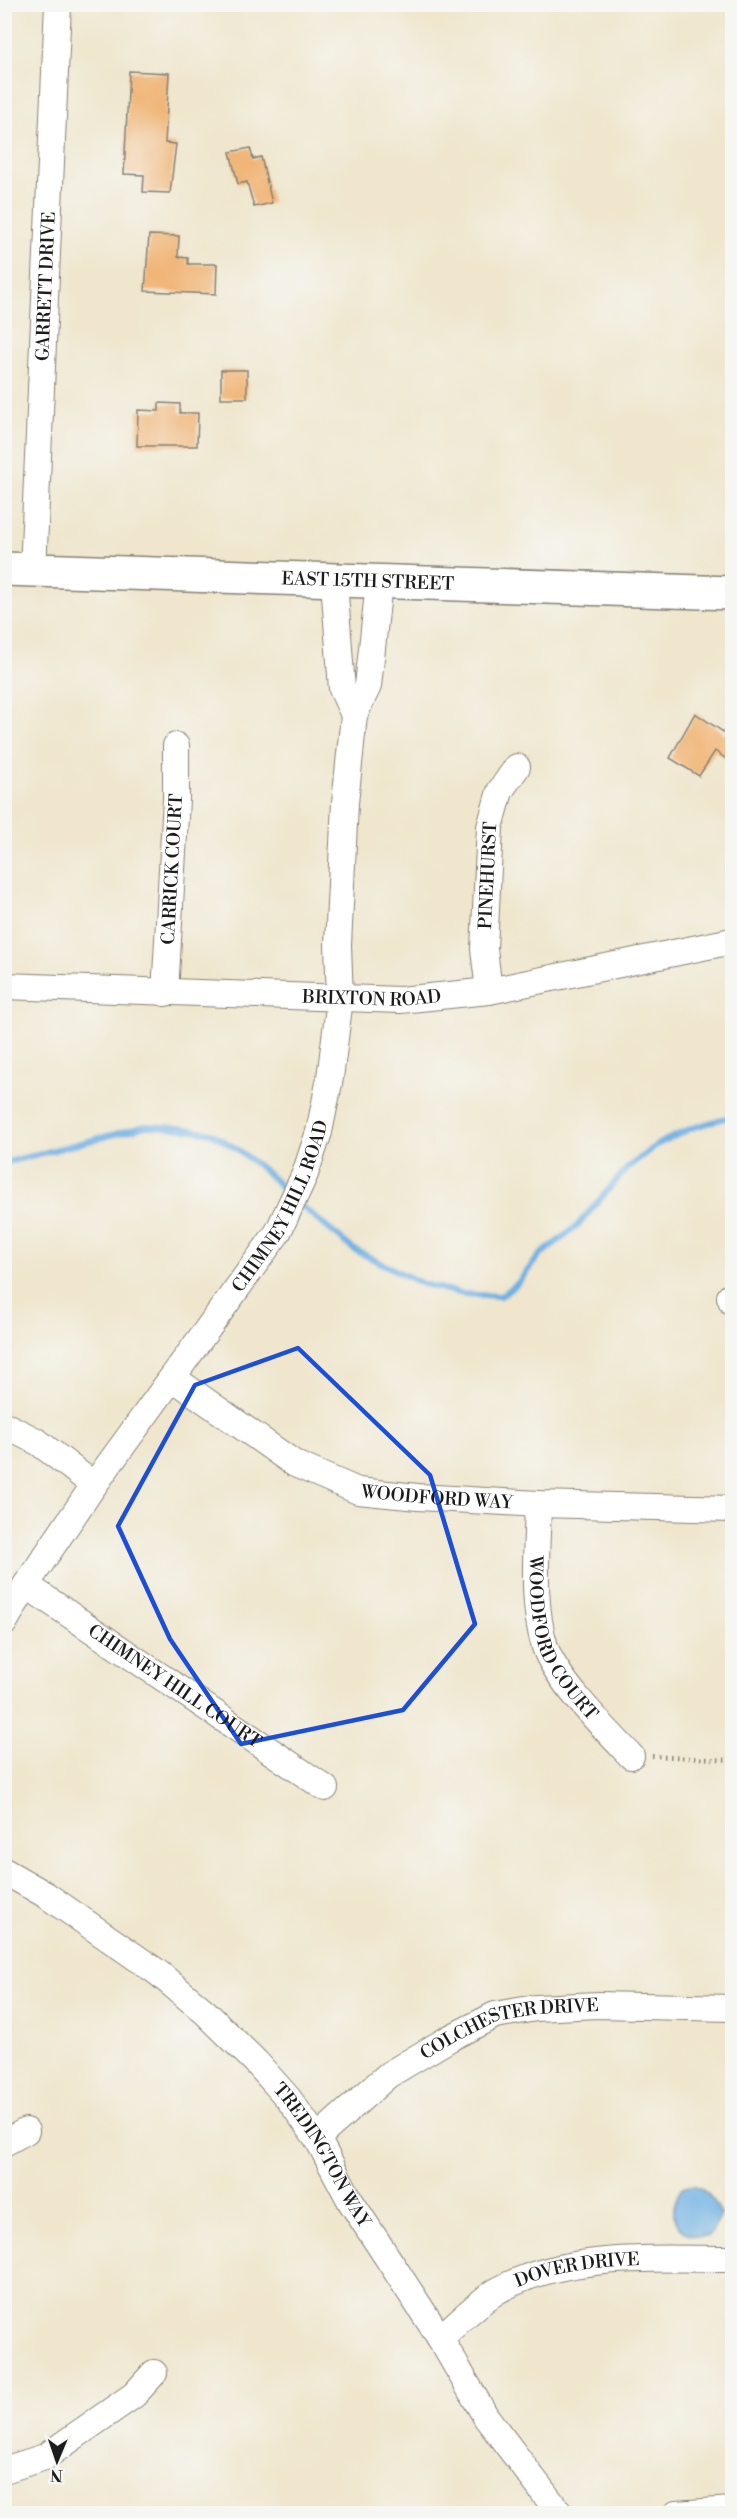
<svg xmlns="http://www.w3.org/2000/svg" width="737" height="2518" font-family="'Libre Bodoni',serif">
	<style>
		.water { fill: #6fb0e3; stroke: #466680; stroke-width: 1.5 }
		.lines { fill: none; stroke-linecap: round; stroke-linejoin: round }
		.stream { stroke: #6fb0e3; stroke-width: 6 }
		.building { fill: #f0b577 }
		.minor-casing { stroke: #868174; stroke-width: 28 }
		.major-casing { stroke: #868174; stroke-width: 36 }
		.path { stroke: #868174; stroke-width: 4; stroke-dasharray: 1.5 4.5; stroke-linecap: butt }
		.minor { stroke: #fff; stroke-width: 26 }
		.major { stroke: #fff; stroke-width: 33 }
		.marked { fill: none; stroke: #1d4ed8; stroke-width: 4.5; stroke-linejoin: round }
		.labels { text-anchor: middle; stroke-width: 4.5; stroke-linejoin: round; paint-order: stroke }
		.street-label { font-size: 18px; fill: #1c1c1c; stroke: #f6f6f2 }
	</style>
	<rect width="100%" height="100%" fill="#f6f6f2"/>
	<filter id="ink" filterUnits="userSpaceOnUse"><feTurbulence type="fractalNoise" baseFrequency=".0167" numOctaves="2"/><feDisplacementMap in="SourceGraphic" scale="12" xChannelSelector="R" yChannelSelector="G"/><feConvolveMatrix kernelMatrix="1 2 1 2 8 2 1 2 1" color-interpolation-filters="sRGB"/></filter>
	<filter id="wash" filterUnits="userSpaceOnUse"><feTurbulence type="fractalNoise" baseFrequency=".008" numOctaves="4" result="noise"/><feDisplacementMap in="SourceGraphic" scale="24" xChannelSelector="R" yChannelSelector="G"/><feGaussianBlur stdDeviation="1.35" result="paint"/><feColorMatrix in="noise" values="0 0 0 0 0 0 0 0 0 0 0 0 0 0 0 0 0 1.4 0 .05"/><feComposite in="paint" operator="in"/></filter>
	<g filter="url(#wash)">
		<rect width="100%" height="100%" fill="#efe6cd"/>
		<path class="water" d="M694,2185C709,2193 715,2200 721,2215L710,2236C676,2239 665,2215 682,2188Z"/>
		<g class="lines">
			<g class="stream">
				<polyline points="4,1163 146,1126 180,1128 211,1133 237,1149 266,1172 290,1195"/>
				<polyline points="299,1204 353,1249 423,1284 463,1294 501,1296 517,1284 539,1256 578,1225 627,1168 658,1144 692,1128 732,1116"/>
			</g>
		</g>
		<g id="blocks">
			<g class="building">
				<polygon points="129,71 169,73 165,143 176,144 170,193 143,192 144,175 124,174"/>
				<polygon points="250,148 253,159 261,157 272,203 254,207 247,182 238,184 230,152"/>
				<polygon points="149,235 179,236 178,257 188,258 188,264 217,264 216,294 145,291"/>
				<rect x="221" y="370" width="26" height="28"/>
				<polygon points="159,403 180,404 180,413 198,413 197,446 137,446 138,410 159,411"/>
				<polygon points="695,713 732,738 732,763 715,751 699,776 670,758"/>
			</g>
		</g>
	</g>
	<g filter="url(#ink)">
		<use href="#blocks" fill-opacity="0" stroke="#868174" stroke-width="1.5"/>
		<g class="lines">
			<g class="minor-casing">
				<g id="minor">
					<path id="s1" d="M33,570L58,4"/>
					<polyline points="334,581 342,689 354,715"/>
					<path id="s2" d="M4,986L400,1000L489,991L732,941"/>
					<path id="s3" d="M489,991L484,949L490,827L500,791L517,767"/>
					<path id="s4" d="M165,993L176,799V746"/>
					<polyline points="730,1297 732,1302"/>
					<path id="s5" d="M173,1378L295,1464L358,1491L418,1497L538,1504L732,1509"/>
					<polyline points="4,1425 38,1442 94,1485"/>
					<path id="s6" d="M538,1504C537,1551 531,1602 545,1647C556,1680 606,1730 631,1756"/>
					<path id="s7" d="M26,1585L325,1788"/>
					<path id="s8" d="M4,1623L26,1585L94,1485L278,1232L305,1174L319,1132L330,1078L340,999L338,945L345,803L354,715L368,686L379,583"/>
					<path id="s9" d="M4,1871L46,1895L157,1972L205,2012L256,2062L288,2098L317,2138L351,2202L440,2338L486,2417L560,2514"/>
					<path id="s10" d="M317,2138L388,2075L450,2038L495,2015L536,2008L598,2005L732,2008"/>
					<polyline points="4,2143 26,2131"/>
					<path id="s11" d="M440,2338C458,2323 477,2303 497,2291C565,2252 657,2259 732,2259"/>
					<polyline points="4,2470 45,2457 134,2395 154,2373"/>
					<polyline points="676,2514 732,2510"/>
				</g>
			</g>
			<g class="major-casing">
				<g id="major">
					<path id="s12" d="M4,569L732,593"/>
				</g>
			</g>
			<polyline class="path" points="652,1756 732,1760"/>
			<use href="#minor" class="minor"/>
			<use href="#major" class="major"/>
		</g>
	</g>
	<path class="marked" d="M298,1348L430,1475L475,1624L403,1710L241,1744L170,1639L118,1526L195,1385Z"/>
	<g class="labels">
		<g class="street-label">
			<text dy="6" stroke="none"><textPath href="#s1" startOffset="284">GARRETT DRIVE</textPath></text>
			<text dy="6" stroke="none"><textPath href="#s12" startOffset="364">EAST 15TH STREET</textPath></text>
			<text dy="6" stroke="none"><textPath href="#s4" startOffset="124">CARRICK COURT</textPath></text>
			<text dy="6" stroke="none"><textPath href="#s3" startOffset="116">PINEHURST</textPath></text>
			<text dy="6" stroke="none"><textPath href="#s2" startOffset="368">BRIXTON ROAD</textPath></text>
			<text dy="6" stroke="none"><textPath href="#s8" startOffset="502">CHIMNEY HILL ROAD</textPath></text>
			<text dy="6" stroke="none"><textPath href="#s5" startOffset="297">WOODFORD WAY</textPath></text>
			<text dy="6" stroke="none"><textPath href="#s6" startOffset="141">WOODFORD COURT</textPath></text>
			<text dy="6" stroke="none"><textPath href="#s7" startOffset="180">CHIMNEY HILL COURT</textPath></text>
			<text dy="6" stroke="none"><textPath href="#s10" startOffset="228">COLCHESTER DRIVE</textPath></text>
			<text dy="6" stroke="none"><textPath href="#s9" startOffset="432">TREDINGTON WAY</textPath></text>
			<text dy="6" stroke="none"><textPath href="#s11" startOffset="158">DOVER DRIVE</textPath></text>
		</g>
	</g>
	<rect width="737" height="2518" fill="none" stroke="#f6f6f2" stroke-width="24"/>
	<g transform="translate(57 2461) rotate(182)" stroke="#f6f6f2" stroke-width="4.5" paint-order="stroke">
	<path d="M0-4.5L10 22L0 15L-10 22Z" fill="#1c1c1c"/>
	<text y="-9" font-size="16" font-weight="bold" text-anchor="middle" fill="#1c1c1c">N</text>
	</g>
</svg>
